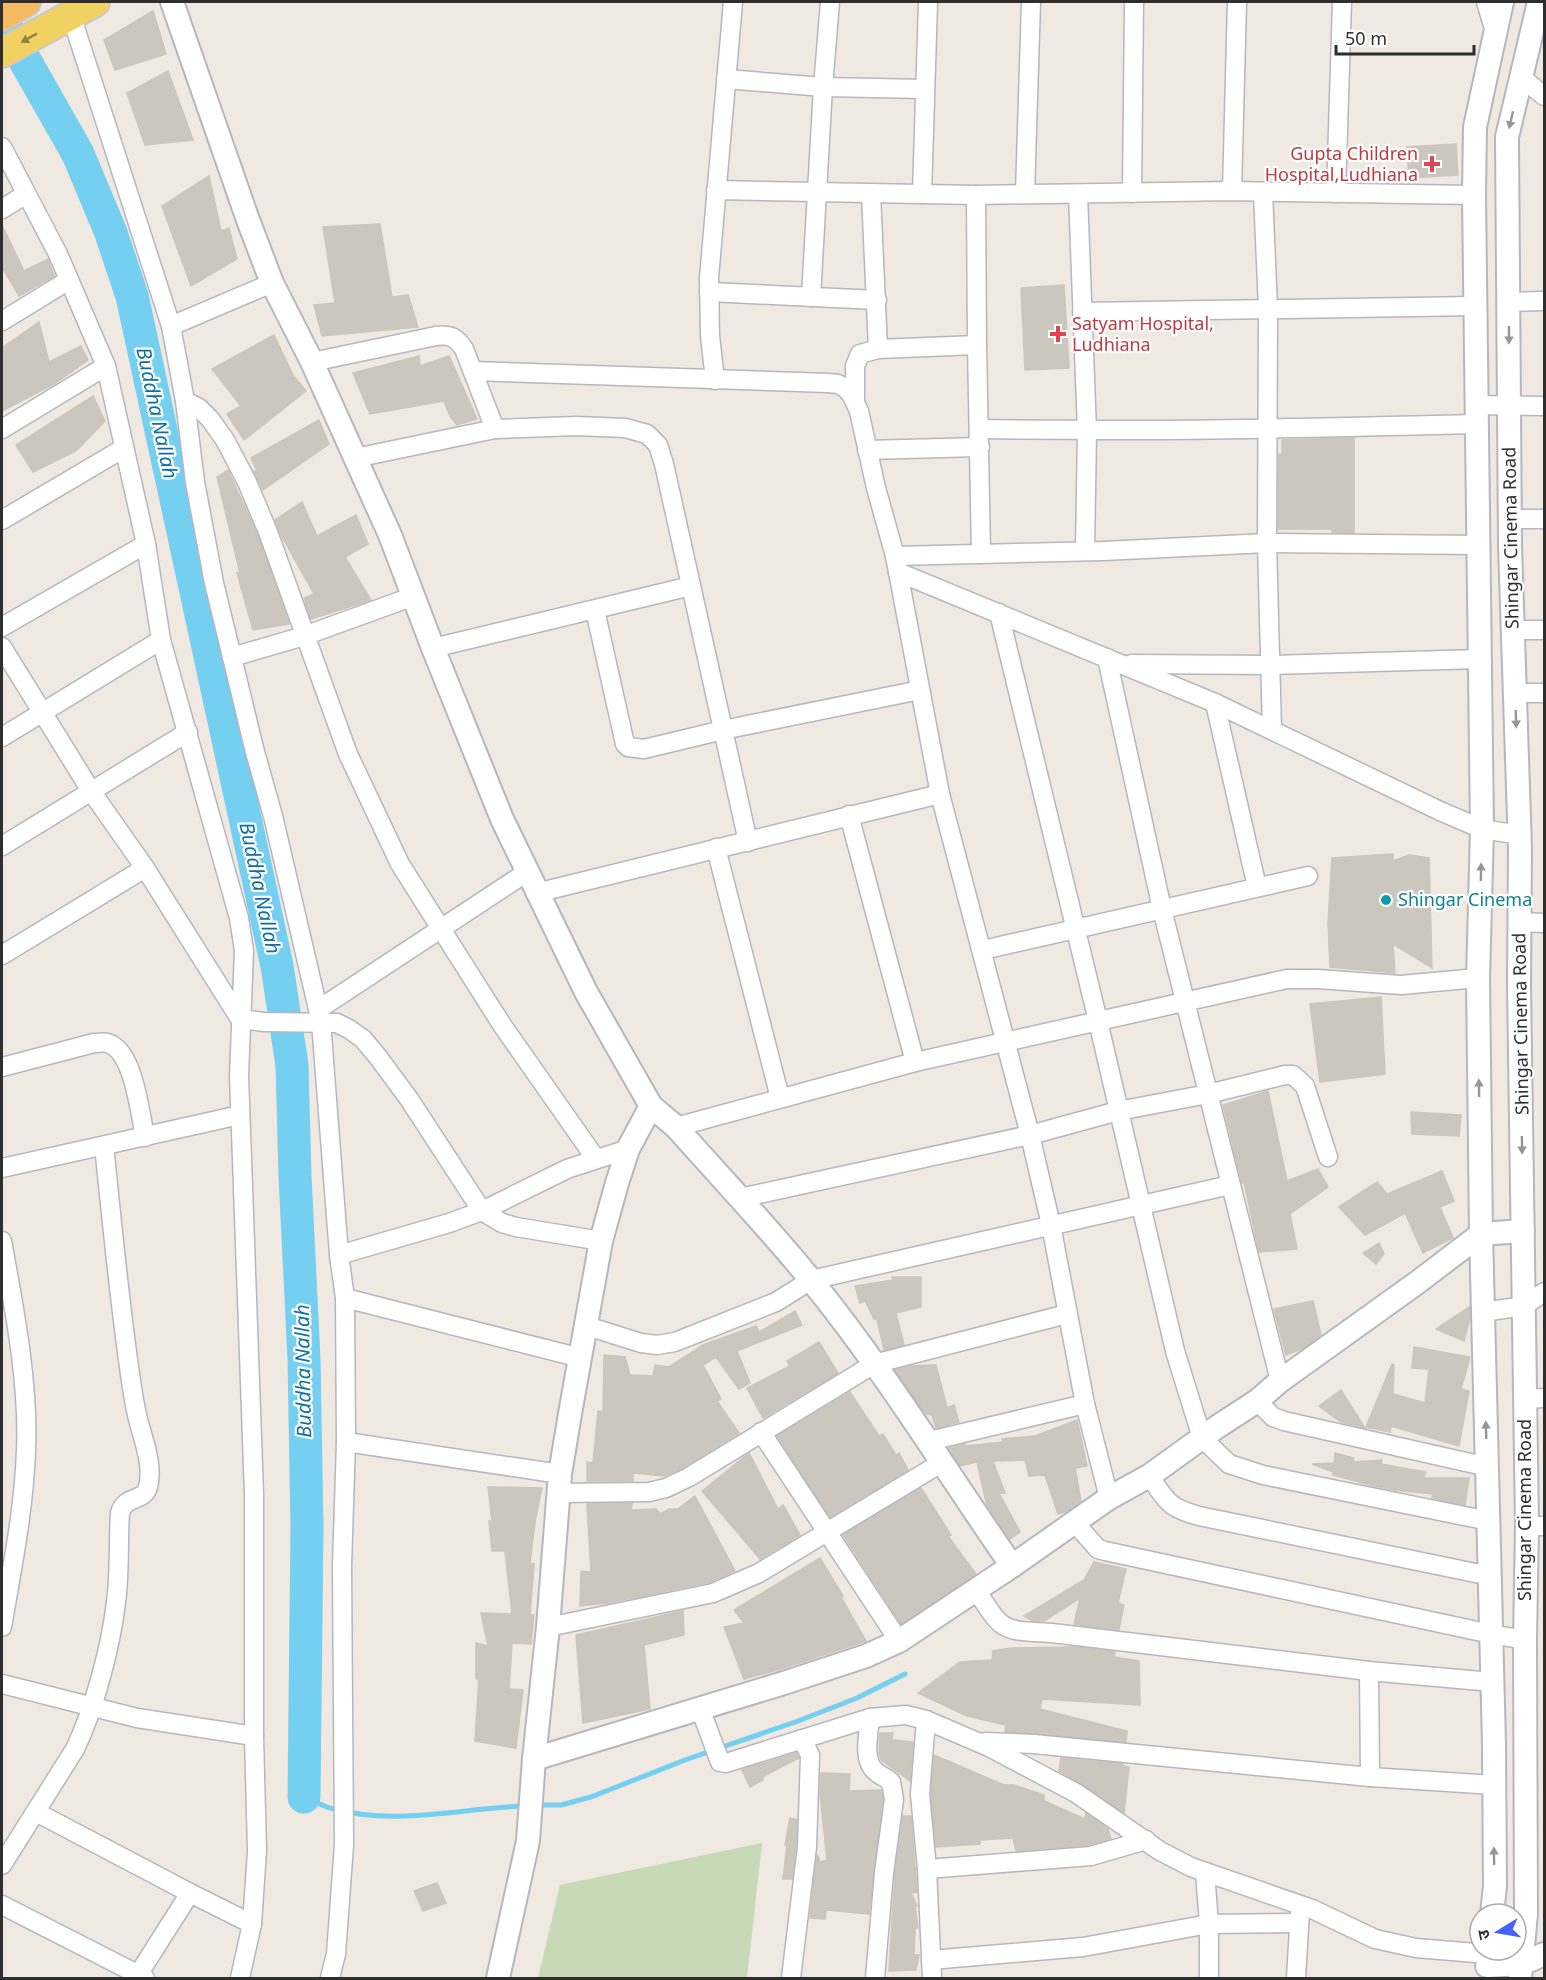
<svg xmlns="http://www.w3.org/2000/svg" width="1546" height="1980" font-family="'Noto Sans','Noto Sans Devanagari',sans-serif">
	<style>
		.cemetery { fill: #c8d9b8 }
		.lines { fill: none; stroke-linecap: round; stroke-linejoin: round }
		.stream { stroke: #75cff0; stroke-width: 5 }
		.river { stroke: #75cff0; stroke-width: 33 }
		.building { fill: #cbc7bf; stroke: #cbc5ba; stroke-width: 1.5 }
		.minor-casing { stroke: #b4b7c1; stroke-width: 21 }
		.tertiary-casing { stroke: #b4b7c1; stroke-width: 26 }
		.primary-casing { stroke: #c9c9c9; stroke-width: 32 }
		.trunk-casing { stroke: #c9c9c9; stroke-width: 32 }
		.minor { stroke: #fff; stroke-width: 18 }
		.tertiary { stroke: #fff; stroke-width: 22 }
		.primary { stroke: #f2d163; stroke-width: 28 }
		.trunk { stroke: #f8ba60; stroke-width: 28 }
		.oneway { fill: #908048 }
		.oneway2 { fill: #969696 }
		.health-dot { fill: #e0444e; stroke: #fff; stroke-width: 2 }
		.culture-dot { fill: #0f9aa8; stroke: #fff; stroke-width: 2 }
		.labels { text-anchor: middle; stroke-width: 4.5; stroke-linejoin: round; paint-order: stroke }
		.health-label { font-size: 18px; fill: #be3a42; stroke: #fff; text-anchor: end }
		.street-label { font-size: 18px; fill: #2e2e2e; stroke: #fff }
		.culture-label { font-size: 18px; fill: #0d838f; stroke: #fff; text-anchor: start }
		.water-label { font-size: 20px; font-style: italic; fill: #0d6fa3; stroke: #fff }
	</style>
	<rect width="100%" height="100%" fill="#efe9e1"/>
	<polygon class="cemetery" points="762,1843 747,1978 538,1978 560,1885"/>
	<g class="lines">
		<g class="stream">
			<path d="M304,1797C314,1801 324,1807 334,1809C397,1826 462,1808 526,1806"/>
			<polyline points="535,1805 561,1805 591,1797 685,1760 798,1721 857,1698 905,1674"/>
		</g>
		<polyline class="river" points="2,20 78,154 111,233 132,296 277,966 292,1065 295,1176 304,1359 307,1527 304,1797"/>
	</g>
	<g class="building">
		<polygon points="153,11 166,54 115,70 104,40"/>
		<polygon points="168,71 193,140 145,145 127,93"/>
		<polygon points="1456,144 1458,175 1409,178 1407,147"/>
		<polygon points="209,176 221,231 229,228 237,259 191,286 162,206"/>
		<polygon points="380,224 392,297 408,295 418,327 322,336 314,305 335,303 323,227"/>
		<polygon points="2,225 24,271 48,259 54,276 19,296 2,267"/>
		<polygon points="1064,285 1069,368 1025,370 1021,288"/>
		<polygon points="39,322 49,362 81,346 88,360 54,384 2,411 2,348"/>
		<polygon points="274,335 293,375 306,391 244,440 227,414 241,406 212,369"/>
		<polygon points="419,356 420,366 449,356 477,419 457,425 450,416 444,401 370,414 353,373"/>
		<polygon points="93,396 105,421 76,451 33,472 16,445"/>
		<polygon points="319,420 329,444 263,490 254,471 257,471 251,458"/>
		<polygon points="1354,438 1354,533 1332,532 1332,529 1278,529 1279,454 1282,454 1282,440"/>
		<polygon points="228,470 258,536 289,624 253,630 237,573 240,573 217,477"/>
		<polygon points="302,502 317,536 356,515 368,544 345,557 371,600 311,619 304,598 314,594 280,533 275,520"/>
		<polygon points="1393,854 1393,861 1409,855 1429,858 1432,968 1393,944 1395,973 1330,967 1328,923 1332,858"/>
		<polygon points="1381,997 1385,1074 1320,1082 1310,1004"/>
		<polygon points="1268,1091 1287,1181 1318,1169 1328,1187 1290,1214 1297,1249 1259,1252 1244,1182 1242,1183 1223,1105"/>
		<polygon points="1411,1112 1461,1115 1459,1136 1412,1134"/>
		<polygon points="1442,1171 1454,1201 1440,1207 1453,1238 1423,1253 1405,1213 1365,1235 1339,1207 1377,1182 1387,1194"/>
		<polygon points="1379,1243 1384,1254 1376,1264 1363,1253"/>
		<polygon points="892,1277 921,1277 921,1307 896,1313 904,1345 884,1350 877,1319 874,1319 865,1301 860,1303 855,1286 893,1280"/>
		<polygon points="1313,1301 1321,1335 1303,1348 1286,1355 1274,1309"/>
		<polygon points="1469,1307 1470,1318 1464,1341 1436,1329"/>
		<polygon points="795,1311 802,1325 737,1351 750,1383 739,1389 716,1357 703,1365 721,1399 717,1401 739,1433 684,1467 664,1476 633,1473 633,1481 587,1481 587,1462 593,1463 598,1411 603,1412 604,1355 625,1357 630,1375 653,1376 655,1365 669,1367 703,1345 756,1326 759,1332"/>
		<polygon points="819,1342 838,1373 763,1418 747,1388 790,1366 787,1361"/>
		<polygon points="1414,1347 1470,1357 1461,1389 1469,1391 1459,1446 1391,1426 1390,1432 1366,1427 1392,1364 1394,1365 1393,1394 1425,1403 1429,1369 1412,1368"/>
		<polygon points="936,1365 947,1408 954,1405 959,1422 936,1428 932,1415 926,1414 895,1370 912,1366"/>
		<polygon points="1341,1390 1365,1428 1341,1422 1319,1406"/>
		<polygon points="850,1392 879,1436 883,1434 896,1455 899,1453 908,1470 830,1517 777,1436"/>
		<polygon points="1077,1420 1087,1466 1075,1468 1081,1501 1067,1511 1058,1514 1045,1475 1029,1476 1025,1460 993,1461 1005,1493 999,1493 1020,1532 1010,1539 987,1506 977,1462 960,1466 949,1448 965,1444 966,1446 1003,1442 1002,1439 1035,1436"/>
		<polygon points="749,1453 778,1509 783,1505 800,1535 760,1559 702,1491"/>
		<polygon points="1335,1453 1354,1458 1353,1462 1382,1460 1381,1464 1426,1472 1423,1478 1469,1478 1465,1505 1432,1498 1433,1494 1394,1490 1366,1484 1333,1475 1333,1472 1312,1464 1334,1463"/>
		<polygon points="488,1487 542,1488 535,1522 530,1563 534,1564 530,1615 534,1615 531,1644 512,1643 509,1689 523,1690 516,1748 475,1741 479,1679 476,1679 476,1643 488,1646 481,1613 512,1614 505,1551 492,1551 489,1521 492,1521"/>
		<polygon points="921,1488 951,1535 948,1536 976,1574 901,1624 843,1535"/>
		<polygon points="695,1496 735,1571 710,1582 608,1603 580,1606 581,1571 591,1572 587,1504 632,1503 631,1510 656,1509 660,1514 669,1509 678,1509"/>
		<polygon points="820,1558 843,1596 841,1597 866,1641 781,1669 744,1679 724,1627 744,1623 734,1610"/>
		<polygon points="1094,1562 1126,1569 1118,1603 1124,1605 1119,1630 1074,1624 1080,1598 1044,1621 1033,1621 1024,1616 1084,1580"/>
		<polygon points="683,1611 684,1635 644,1645 650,1709 583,1723 576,1635"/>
		<polygon points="1077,1647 1115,1652 1114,1657 1139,1661 1140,1705 1042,1699 1040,1709 1127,1731 1126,1742 1005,1732 1006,1725 967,1716 918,1693 960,1662 992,1660 993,1651 1011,1648"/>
		<polygon points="880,1733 893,1733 892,1740 913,1742 910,1781 881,1760 879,1752"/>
		<polygon points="796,1753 799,1758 762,1777 763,1780 750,1787 742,1770"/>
		<polygon points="934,1755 1004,1785 1014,1785 1044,1795 1044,1801 1085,1819 1086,1813 1108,1829 1111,1839 1089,1845 1016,1851 1013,1838 980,1840 980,1844 936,1847 931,1794"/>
		<polygon points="1061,1758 1123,1764 1123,1766 1129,1767 1124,1813 1082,1784 1059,1771"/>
		<polygon points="821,1773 850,1774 849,1791 881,1790 883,1799 869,1914 826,1910 825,1919 810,1918 817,1854 820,1862 827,1860 820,1793"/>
		<polygon points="903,1816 911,1816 917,1892 911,1893 917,1906 915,1906 918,1928 915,1928 914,1955 919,1955 916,1970 889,1971 895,1874"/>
		<polygon points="790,1818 797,1820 796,1846 792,1879 783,1879 787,1845 785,1845"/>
		<polygon points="437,1883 446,1903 423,1911 414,1891"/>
	</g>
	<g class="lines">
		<g class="minor-casing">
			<g id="minor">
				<polyline points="1486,2 1495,32"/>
				<polyline points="71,15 171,326 185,401 195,482 214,583 255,752 273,816 321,1022 339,1255 345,1298 346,1442 342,1566 344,1845 336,1954 330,1978"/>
				<polyline points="1521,77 1544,96"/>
				<polyline points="726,79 823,87 925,89"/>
				<polyline points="2,147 58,254 106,366 146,544 161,640 239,918 244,951 239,1076 254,1494 254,1736 257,1851 252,1924 240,1978"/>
				<polyline points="716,190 976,195 1232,191 1474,195"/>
				<polyline points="1232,191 1237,2"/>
				<polyline points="1263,192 1268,310 1267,543 1272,730"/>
				<polyline points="1025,193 1031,2"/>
				<polyline points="1132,193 1134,2"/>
				<polyline points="1336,193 1342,2"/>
				<polyline points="871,194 878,349"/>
				<polyline points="922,194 928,2"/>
				<polyline points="1078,194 1087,431 1085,551"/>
				<polyline points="2,209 26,194"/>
				<polyline points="709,292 877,300"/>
				<polyline points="811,297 823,87 830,2"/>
				<polyline points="1508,302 1544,301"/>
				<polyline points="1082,312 1476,306"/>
				<polyline points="2,321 69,280"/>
				<polyline points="171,326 272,283"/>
				<polyline points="977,345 981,554"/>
				<path d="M312,362L436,336C450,334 456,337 464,349L495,429"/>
				<polyline points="473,371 828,383 838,384 845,388 851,394 859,411 876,488 895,556 940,794 1030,1135 1051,1225 1085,1404 1109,1498"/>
				<polyline points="715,380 710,336 709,278 733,2"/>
				<polyline points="855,400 855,366 860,354 878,349 977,345 976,195"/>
				<polyline points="185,401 199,408 210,419 225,440 247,482 268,532 348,754 400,864 502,1025 596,1159"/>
				<polyline points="1477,405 1544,406"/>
				<polyline points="2,429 106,366"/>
				<path d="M980,429C1146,432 1311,428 1477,424"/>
				<polyline points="867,450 980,447"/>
				<polyline points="355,458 495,429 576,426 625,428 647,434 658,445 664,464 748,842"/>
				<polyline points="1510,519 1544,519"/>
				<polyline points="2,520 124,448"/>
				<polyline points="895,556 1103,551 1267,543 1479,545"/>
				<polyline points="898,572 1215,703 1440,811 1482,829 1520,835"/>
				<polyline points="595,610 625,744 628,747 644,749 723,730 920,690"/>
				<polyline points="999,613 1098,1021 1175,1351 1202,1438 1229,1464 1263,1475 1489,1521"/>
				<polyline points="2,627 146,544"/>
				<polyline points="1513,630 1544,630"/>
				<polyline points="2,647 91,791 145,868 240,1019 264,1022 337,1023 349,1029 363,1039 378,1057 409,1099 482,1211 502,1223 516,1227 601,1241"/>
				<polyline points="433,648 691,586"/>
				<polyline points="232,657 304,636 414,596"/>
				<polyline points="1107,658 1162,909 1280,1381"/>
				<polyline points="1131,664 1270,665 1480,659"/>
				<polyline points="1515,693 1544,693"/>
				<polyline points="1215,703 1257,887"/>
				<polyline points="2,737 161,640"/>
				<polyline points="849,815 915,1062"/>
				<polyline points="2,846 188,732"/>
				<polyline points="716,848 780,1098"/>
				<polyline points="536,893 940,794"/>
				<polyline points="1520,922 1544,923"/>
				<polyline points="983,950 1308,876"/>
				<polyline points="2,955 145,868"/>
				<polyline points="319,1009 527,872"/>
				<path d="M2,1067L94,1043C100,1043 106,1041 112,1045C134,1057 140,1113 145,1137"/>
				<polyline points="676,1127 915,1062 1287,979 1318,979 1401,985 1478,978"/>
				<polyline points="2,1168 240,1115"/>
				<polyline points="740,1198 1030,1135 1118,1111 1208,1094 1285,1075 1293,1075 1305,1086 1328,1157"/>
				<path d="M2,1241C14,1307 29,1383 26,1450C24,1510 12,1568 2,1627"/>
				<polyline points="339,1255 449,1223 482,1211 567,1169 628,1149"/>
				<polyline points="345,1298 581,1358"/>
				<polyline points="1483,1312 1524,1306 1544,1292"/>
				<polyline points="587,1326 641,1343 657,1345 675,1342 776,1302 811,1280 1230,1185"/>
				<polyline points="1524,1399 1544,1398"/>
				<polyline points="1257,1401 1273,1417 1284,1421 1488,1467"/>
				<polyline points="761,1432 899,1641"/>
				<polyline points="929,1441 1085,1404"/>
				<polyline points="346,1442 560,1474"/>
				<path d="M1149,1476C1168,1502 1167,1507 1199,1516L1490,1576"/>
				<polyline points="560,1493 649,1492 666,1488 689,1477 874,1364 1067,1314"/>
				<polyline points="1075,1523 1098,1549 1105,1551 1491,1634 1525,1640"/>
				<polyline points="1527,1526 1544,1526"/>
				<path d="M976,1590C1004,1633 1001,1630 1052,1633L1369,1671L1492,1682"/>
				<polyline points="548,1627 713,1593 759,1573 941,1463"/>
				<polyline points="1369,1671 1370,1777"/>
				<polyline points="2,1684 137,1718 254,1736"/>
				<polyline points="700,1708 720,1762 726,1763 870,1718 906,1715 926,1720 989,1747 1076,1793 1160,1851 1191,1867 1312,1909 1375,1939 1416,1948 1488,1954"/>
				<path d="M870,1718C869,1733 862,1759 875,1771C880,1776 886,1777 891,1782L894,1799L884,1873L875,1978"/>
				<polyline points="926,1720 920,1794 927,1869 932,1978"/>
				<polyline points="985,1742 1034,1744 1370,1777 1494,1785"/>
				<polyline points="36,1812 190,1893"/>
				<path d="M2,1865L75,1749C94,1710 111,1646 116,1602C120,1573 118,1543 120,1513C125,1495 144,1502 148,1487C154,1464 142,1437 137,1415C134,1402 132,1388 130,1374C119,1298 112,1222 104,1146"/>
				<polyline points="927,1869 1091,1856 1146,1840"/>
				<polyline points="1205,1872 1209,1924 1209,1978"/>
				<polyline points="2,1905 145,1978"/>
				<polyline points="931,1960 1083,1947 1209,1924 1299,1923"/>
				<polyline points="136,1978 190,1893 252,1924"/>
				<polyline points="791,1978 807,1847 810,1755 802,1739"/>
				<polyline points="1296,1978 1300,1911"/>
			</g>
		</g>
		<g class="tertiary-casing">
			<g id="tertiary">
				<path d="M172,2L248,220L272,283L312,362L390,535L433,648L502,819L586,992L651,1106L676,1127C721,1178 769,1228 811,1280C885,1371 946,1471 1012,1566"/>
				<polyline points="534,1759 784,1683 866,1656 899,1641 1012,1566 1109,1498 1149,1476 1217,1427 1257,1401 1280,1381 1418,1282 1481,1234 1523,1231"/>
				<polyline points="1492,1914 1495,1886 1494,1744 1481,1234 1478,978 1482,829 1474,195 1475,127 1502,2"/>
				<polyline points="1487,1966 1522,1964 1544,1954"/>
				<polyline points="498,1978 528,1841 534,1759 548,1627 560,1474 571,1408 601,1241 617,1183 628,1149 651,1106"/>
				<polyline points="1520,1978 1526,1914 1525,1640 1527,1526 1519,985 1520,849 1510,546 1507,137 1539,2"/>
			</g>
		</g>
		<g class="primary-casing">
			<polyline id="primary" points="2,53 95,2"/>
		</g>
		<g class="trunk-casing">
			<polyline id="trunk" points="2,16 26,2"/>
		</g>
		<use href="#minor" class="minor"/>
		<use href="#tertiary" class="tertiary"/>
		<use href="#primary" class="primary"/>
		<use href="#trunk" class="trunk"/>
	</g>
	<defs><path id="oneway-solid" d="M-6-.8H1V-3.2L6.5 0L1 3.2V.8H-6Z" transform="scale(1.5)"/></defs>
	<use class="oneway" href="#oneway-solid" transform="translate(29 38) rotate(151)"/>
	<g class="oneway2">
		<use href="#oneway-solid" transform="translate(1511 120) rotate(103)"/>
		<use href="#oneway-solid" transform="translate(1509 335) rotate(90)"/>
		<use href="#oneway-solid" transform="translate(1516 719) rotate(88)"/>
		<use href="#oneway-solid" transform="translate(1481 872) rotate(-89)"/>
		<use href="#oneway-solid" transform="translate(1479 1088) rotate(-91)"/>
		<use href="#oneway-solid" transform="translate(1522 1145) rotate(89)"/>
		<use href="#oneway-solid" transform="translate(1486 1430) rotate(-92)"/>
		<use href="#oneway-solid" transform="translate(1494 1856) rotate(-91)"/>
	</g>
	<g class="health-dot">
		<path d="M1429 155h6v6h6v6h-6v6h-6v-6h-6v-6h6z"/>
		<path d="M1055 325h6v6h6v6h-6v6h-6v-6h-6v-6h6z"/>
	</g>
	<circle class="culture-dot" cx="1386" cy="900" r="6"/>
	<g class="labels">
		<g class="health-label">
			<text x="1418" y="160">Gupta Children<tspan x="1418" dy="21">Hospital,Ludhiana</tspan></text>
			<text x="1072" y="330" text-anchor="start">Satyam Hospital,<tspan x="1072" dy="21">Ludhiana</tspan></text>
		</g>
		<g class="street-label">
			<text transform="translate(1511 538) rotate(-91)" y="6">Shingar Cinema Road</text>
			<text transform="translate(1521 1024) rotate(-91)" y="6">Shingar Cinema Road</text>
			<text transform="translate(1525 1510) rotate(-90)" y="6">Shingar Cinema Road</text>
		</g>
		<g class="culture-label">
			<text x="1398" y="906">Shingar Cinema</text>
		</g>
		<g class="water-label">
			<text transform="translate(157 413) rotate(78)" y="7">Buddha Nallah</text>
			<text transform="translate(260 888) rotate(78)" y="7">Buddha Nallah</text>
			<text transform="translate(303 1371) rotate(-91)" y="7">Buddha Nallah</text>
		</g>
	</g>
	<rect width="1546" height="1980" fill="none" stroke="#2e2e2e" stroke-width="6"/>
	<g transform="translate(1498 1932) rotate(259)"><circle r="28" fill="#ffffff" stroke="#ababab" stroke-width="1.5"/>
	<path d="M0-4.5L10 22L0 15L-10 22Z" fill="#4264fb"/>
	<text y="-9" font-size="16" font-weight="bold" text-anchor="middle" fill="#2e2e2e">उ</text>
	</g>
	<path d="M1336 45v9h138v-9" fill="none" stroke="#2e2e2e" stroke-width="3"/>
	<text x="1345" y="45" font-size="18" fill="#2e2e2e" stroke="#ffffff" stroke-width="4.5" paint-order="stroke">50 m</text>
</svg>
